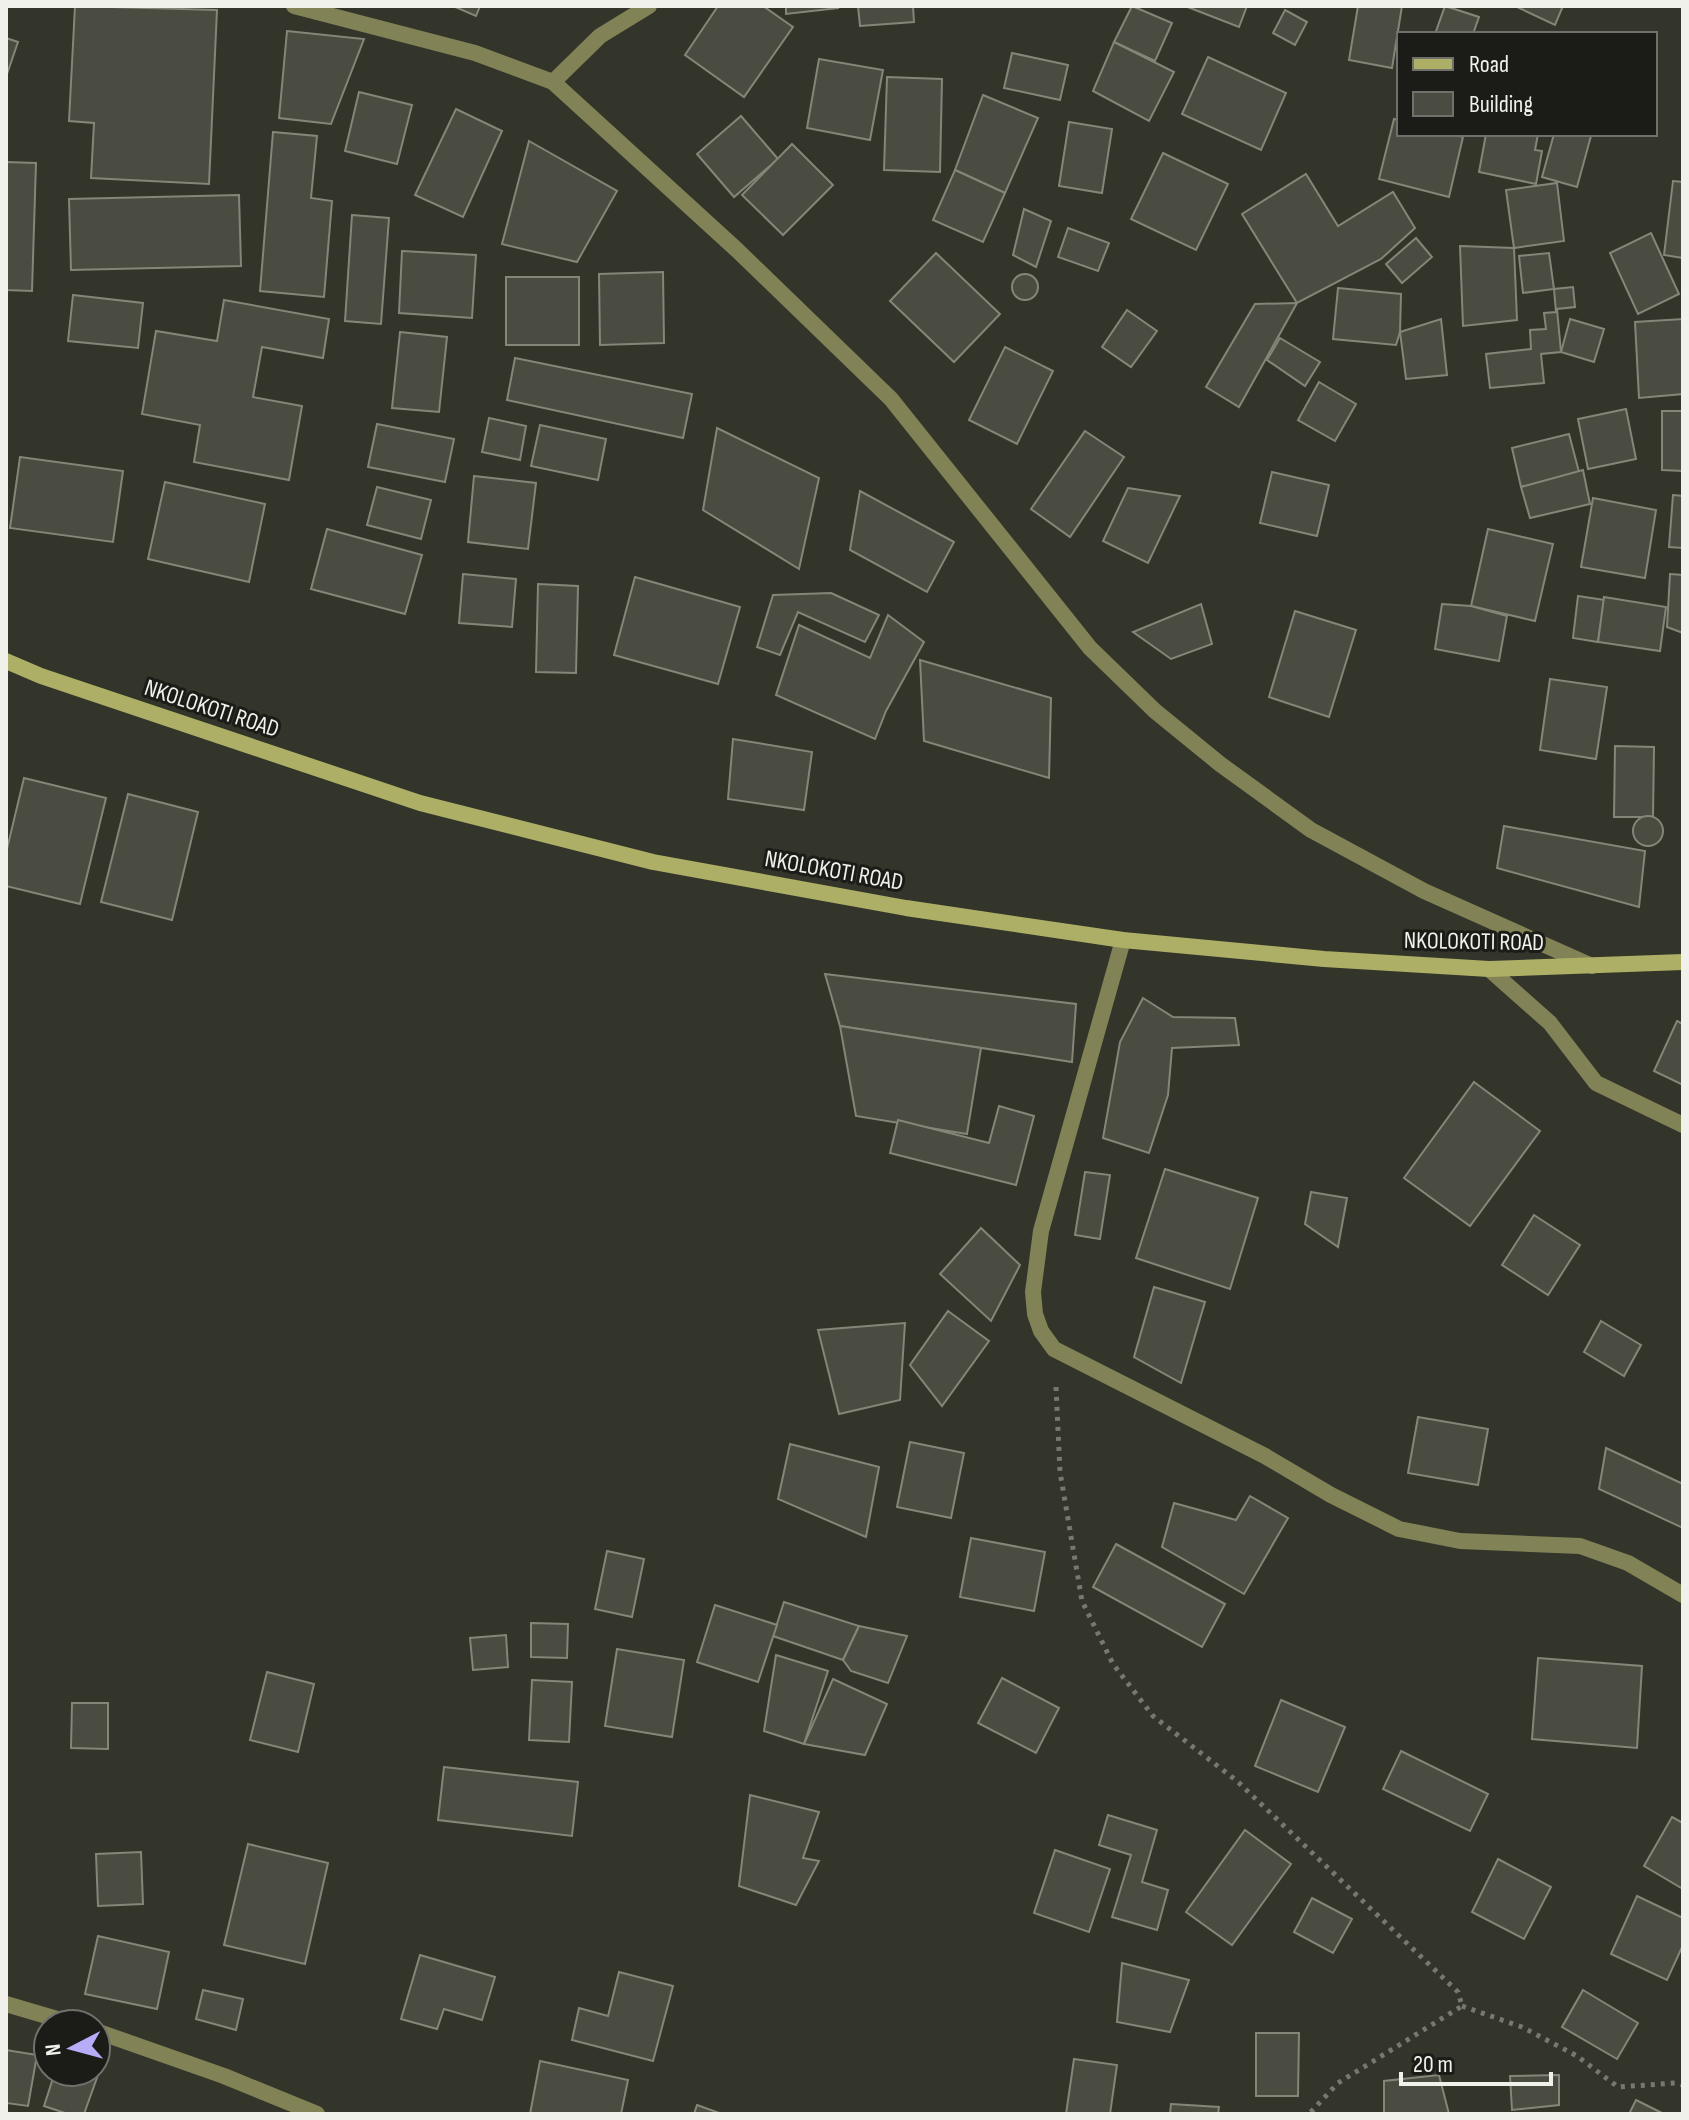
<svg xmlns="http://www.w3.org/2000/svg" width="1689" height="2120" font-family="'Sofia Sans Condensed',sans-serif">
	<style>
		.building { fill: #4a4b41; stroke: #85857a; stroke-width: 2 }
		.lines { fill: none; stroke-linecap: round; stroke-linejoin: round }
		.path { stroke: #777870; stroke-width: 5; stroke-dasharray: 4 6; stroke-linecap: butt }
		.minor { stroke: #818256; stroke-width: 16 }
		.secondary { stroke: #adaf66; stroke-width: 16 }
		.labels { text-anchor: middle; stroke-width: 6; stroke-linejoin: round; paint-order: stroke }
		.street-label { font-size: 24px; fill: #f0f1eb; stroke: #1b1b17 }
	</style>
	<rect width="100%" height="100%" fill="#33342a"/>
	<g class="building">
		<polygon points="75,6 217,10 209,184 91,178 94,123 69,121"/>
		<polygon points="453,6 480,6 476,16"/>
		<polygon points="718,6 763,6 793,27 744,97 685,55"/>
		<polygon points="786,6 838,6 838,8 786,14"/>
		<polygon points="858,6 913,6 914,22 860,26"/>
		<polygon points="1132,6 1172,23 1155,61 1114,42"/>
		<polygon points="1185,6 1247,6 1239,27"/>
		<polygon points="1358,6 1402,6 1392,68 1349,60"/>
		<polygon points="1445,6 1479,17 1473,34 1435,34"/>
		<polygon points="1515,6 1563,6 1555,25"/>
		<polygon points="1285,10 1307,22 1295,45 1273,33"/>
		<polygon points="287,31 364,39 331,124 279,118"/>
		<polygon points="6,38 18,42 6,77"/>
		<polygon points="1114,42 1174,72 1149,121 1093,91"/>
		<polygon points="1012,53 1068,65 1060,100 1004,88"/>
		<polygon points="1208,57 1286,93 1261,150 1182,114"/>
		<polygon points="819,59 883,70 870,140 807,128"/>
		<polygon points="887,77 942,79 940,172 884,170"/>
		<polygon points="359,92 412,105 397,164 345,151"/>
		<polygon points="983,95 1038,118 1005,193 955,170"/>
		<polygon points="456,109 502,131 463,217 415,195"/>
		<polygon points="741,116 778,159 734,197 697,154"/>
		<polygon points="1394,119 1399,120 1399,134 1452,134 1463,137 1449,197 1379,179"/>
		<polygon points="1069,122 1112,129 1102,193 1059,186"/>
		<polygon points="273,132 317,136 311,198 332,201 324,297 260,291"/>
		<polygon points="1486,134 1538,134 1535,150 1542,151 1536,184 1479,172"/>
		<polygon points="1554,134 1591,136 1577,187 1542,177"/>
		<polygon points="529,141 617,191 577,262 502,244"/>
		<polygon points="792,144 833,185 783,235 742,195"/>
		<polygon points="1163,153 1228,184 1196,250 1131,219"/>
		<polygon points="6,162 36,163 32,291 6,290"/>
		<polygon points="955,170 1005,193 983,242 933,220"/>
		<polygon points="1306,174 1338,226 1393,192 1415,228 1381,259 1297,303 1242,214"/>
		<polygon points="1673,181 1683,182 1683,258 1664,255"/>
		<polygon points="1557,183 1564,241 1514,248 1506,190"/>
		<polygon points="239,195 241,266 71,270 69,199"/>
		<polygon points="1024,209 1051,221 1036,267 1013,255"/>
		<polygon points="352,215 389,218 381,324 345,321"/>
		<polygon points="1068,228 1109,243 1098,271 1058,257"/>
		<polygon points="1651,233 1679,294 1638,314 1610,253"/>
		<polygon points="1416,238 1432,257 1402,283 1386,264"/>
		<polygon points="1460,246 1514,248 1517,320 1463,326"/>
		<polygon points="402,251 476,255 472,318 399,313"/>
		<polygon points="936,253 1000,314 954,362 890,301"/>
		<polygon points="1549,253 1554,289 1523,293 1519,256"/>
		<polygon points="663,272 664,343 600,345 599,274"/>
		<circle cx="1025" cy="287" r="13"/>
		<rect x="506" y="277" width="73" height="68"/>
		<polygon points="1573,287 1575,307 1557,309 1561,352 1541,354 1544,383 1490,388 1486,354 1531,349 1530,330 1546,329 1544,313 1556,312 1554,289"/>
		<polygon points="1338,288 1401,294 1400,332 1396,345 1333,339"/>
		<polygon points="73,295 143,303 138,348 68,341"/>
		<polygon points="224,300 329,319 323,358 262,347 253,397 302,406 289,480 194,462 200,425 142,414 156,331 217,341"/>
		<polygon points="1297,303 1239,407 1206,387 1255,304"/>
		<polygon points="1127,310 1157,331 1131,367 1102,347"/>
		<polygon points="1441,319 1447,375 1406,379 1400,332"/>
		<polygon points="1570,319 1604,329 1594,362 1561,352"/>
		<polygon points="1683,319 1683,394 1639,398 1635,322"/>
		<polygon points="400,332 447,337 439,412 392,408"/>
		<polygon points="1280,338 1320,362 1305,386 1267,360"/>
		<polygon points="1005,347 1053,371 1017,444 969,420"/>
		<polygon points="515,358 692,394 683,438 507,400"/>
		<polygon points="1319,382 1356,404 1335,441 1298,420"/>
		<polygon points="1626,409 1636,459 1588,469 1578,419"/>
		<polygon points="1662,411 1683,411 1683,471 1662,470"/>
		<polygon points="489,418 526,426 520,460 482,452"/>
		<polygon points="377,424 454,439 445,482 368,467"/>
		<polygon points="540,425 606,439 598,480 531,466"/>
		<polygon points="717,428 819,478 799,569 703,510"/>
		<polygon points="1085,431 1124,457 1070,537 1031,509"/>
		<polygon points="1569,434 1579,472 1521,487 1512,448"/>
		<polygon points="20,457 123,471 113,542 10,528"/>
		<polygon points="1583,470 1590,504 1530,518 1521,487"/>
		<polygon points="1272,472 1329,485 1317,536 1260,523"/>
		<polygon points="474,476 536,483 528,549 468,542"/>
		<polygon points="165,482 265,504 249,582 148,559"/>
		<polygon points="377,487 431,500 421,539 367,525"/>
		<polygon points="1128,488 1180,496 1148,563 1103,541"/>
		<polygon points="860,491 954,542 927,592 850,550"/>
		<polygon points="1673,495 1683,496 1683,548 1669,547"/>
		<polygon points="1593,498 1656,510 1645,578 1581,567"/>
		<polygon points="327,529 422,555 405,614 311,589"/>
		<polygon points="1488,529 1553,544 1535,621 1471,606"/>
		<polygon points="463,574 516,579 512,627 459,623"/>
		<polygon points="1670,574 1683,575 1683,633 1667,627"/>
		<polygon points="635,577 740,607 718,684 614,655"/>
		<polygon points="538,584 578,586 576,673 536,672"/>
		<polygon points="831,593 879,615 865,642 798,612 780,655 757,647 773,595"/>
		<polygon points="1578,596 1605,600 1598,642 1573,638"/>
		<polygon points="1604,597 1666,607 1660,651 1598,642"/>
		<polygon points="1201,604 1212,644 1171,659 1133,632"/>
		<polygon points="1442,604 1471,606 1507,616 1499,661 1435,649"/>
		<polygon points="1295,611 1356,630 1329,717 1269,697"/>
		<polygon points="888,615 924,642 886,711 875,739 776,695 799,625 870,658"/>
		<polygon points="920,660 1051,698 1049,778 924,741"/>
		<polygon points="1550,679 1607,687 1596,759 1540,750"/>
		<polygon points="733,739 812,752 804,810 728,799"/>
		<polygon points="1615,746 1654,747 1653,817 1614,817"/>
		<polygon points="24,778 106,798 80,904 6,886 6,853"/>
		<polygon points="128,794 198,812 172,920 101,902"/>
		<circle cx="1648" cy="831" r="15"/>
		<polygon points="1504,826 1645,851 1639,907 1497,868"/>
		<polygon points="825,974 1076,1004 1072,1062 840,1026"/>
		<polygon points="1143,998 1173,1017 1235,1018 1239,1045 1172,1048 1168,1095 1149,1153 1103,1138 1120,1042"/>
		<polygon points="1677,1021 1683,1024 1683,1085 1654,1071"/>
		<polygon points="840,1026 981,1048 967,1134 856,1116"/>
		<polygon points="1474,1082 1540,1131 1470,1226 1404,1178"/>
		<polygon points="999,1106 1034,1116 1016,1185 890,1153 898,1120 989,1143"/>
		<polygon points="1165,1169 1258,1198 1230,1289 1136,1258"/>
		<polygon points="1085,1172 1110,1175 1100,1239 1075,1235"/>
		<polygon points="1311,1192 1347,1198 1338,1247 1305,1224"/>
		<polygon points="1534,1215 1580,1245 1548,1295 1502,1265"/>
		<polygon points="981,1228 1020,1265 991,1321 940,1274"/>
		<polygon points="1154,1287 1205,1302 1181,1383 1134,1357"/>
		<polygon points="948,1311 989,1341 942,1406 910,1365"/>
		<polygon points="1601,1321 1641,1345 1624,1376 1584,1352"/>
		<polygon points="905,1323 900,1400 839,1414 818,1330"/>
		<polygon points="1418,1417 1488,1429 1478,1485 1408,1473"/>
		<polygon points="910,1442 964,1453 951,1518 897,1507"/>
		<polygon points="790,1444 879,1467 866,1537 778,1499"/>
		<polygon points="1606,1448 1683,1484 1683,1528 1599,1489"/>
		<polygon points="1250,1496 1288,1518 1244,1594 1162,1547 1174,1503 1236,1520"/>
		<polygon points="971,1538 1045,1552 1034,1611 960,1597"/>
		<polygon points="1116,1544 1225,1604 1202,1647 1093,1587"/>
		<polygon points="607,1551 644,1559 632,1617 595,1609"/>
		<polygon points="784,1602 859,1626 843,1660 773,1636"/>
		<polygon points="715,1605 777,1625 758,1682 697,1662"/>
		<polygon points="531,1623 568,1624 567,1658 531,1657"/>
		<polygon points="859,1626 907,1636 888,1683 851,1671 843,1660"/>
		<polygon points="506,1635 508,1667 473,1670 470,1638"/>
		<polygon points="617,1649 684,1660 672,1737 605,1726"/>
		<polygon points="776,1655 828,1671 804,1744 764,1731"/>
		<polygon points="1538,1658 1642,1666 1637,1748 1532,1739"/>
		<polygon points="267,1672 314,1684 298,1752 250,1740"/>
		<polygon points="1002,1678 1059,1708 1036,1753 978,1723"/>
		<polygon points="833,1679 887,1704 865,1755 804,1744"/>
		<polygon points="532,1680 572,1682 569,1742 529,1740"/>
		<polygon points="1281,1700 1345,1727 1318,1792 1255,1766"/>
		<polygon points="72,1703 108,1703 108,1749 71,1748"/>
		<polygon points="1401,1751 1488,1794 1470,1831 1383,1789"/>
		<polygon points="444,1767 578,1782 572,1836 438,1820"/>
		<polygon points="750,1795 819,1812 803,1858 819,1861 796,1905 739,1886"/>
		<polygon points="1108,1815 1157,1830 1142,1882 1168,1890 1157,1930 1112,1917 1131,1855 1099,1845"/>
		<polygon points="1672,1817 1683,1823 1683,1889 1644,1866"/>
		<polygon points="1245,1830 1291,1864 1232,1945 1186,1912"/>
		<polygon points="248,1844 328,1863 305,1964 224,1945"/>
		<polygon points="1055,1850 1110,1869 1089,1932 1034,1913"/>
		<polygon points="141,1852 143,1904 98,1906 96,1854"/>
		<polygon points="1498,1859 1551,1887 1524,1939 1472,1912"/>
		<polygon points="1637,1896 1683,1918 1683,1945 1667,1980 1611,1954"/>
		<polygon points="1312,1898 1352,1919 1333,1953 1294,1932"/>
		<polygon points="98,1936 169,1952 157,2009 85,1994"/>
		<polygon points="420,1955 495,1977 482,2020 444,2009 437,2029 401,2019"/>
		<polygon points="1122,1963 1189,1980 1170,2032 1117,2022"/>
		<polygon points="619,1972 673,1986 653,2061 572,2040 579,2008 608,2016"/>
		<polygon points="203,1990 243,1999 236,2030 196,2019"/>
		<polygon points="1583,1990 1638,2023 1617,2059 1562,2027"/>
		<polygon points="1256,2033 1299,2033 1298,2096 1256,2096"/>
		<polygon points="6,2050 37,2055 28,2106 6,2103"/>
		<polygon points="1074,2059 1117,2065 1110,2114 1066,2114"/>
		<polygon points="540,2061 628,2080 621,2114 530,2114"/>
		<polygon points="55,2072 99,2072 84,2114 68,2114 44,2106"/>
		<polygon points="1439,2075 1449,2114 1384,2114 1384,2081"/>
		<polygon points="1559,2075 1559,2105 1512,2110 1510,2076"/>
		<polygon points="1636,2100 1664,2114 1629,2114"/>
		<polygon points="1171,2104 1219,2107 1218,2114 1170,2114"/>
		<polygon points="697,2105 722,2114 694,2114"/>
	</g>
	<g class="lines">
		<g class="path">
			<polyline points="1056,1387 1060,1472 1082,1601 1113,1664 1153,1716 1237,1781 1458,1992 1462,2006 1338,2083 1309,2114"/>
			<polyline points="1462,2006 1522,2027 1577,2056 1618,2087 1676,2083 1683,2085"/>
		</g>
		<g class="minor">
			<polyline points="294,6 475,53 553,82 737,250 891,399 1090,648 1155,711 1220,764 1311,830 1424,891 1592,966"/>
			<polyline points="553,82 600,36 649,6"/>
			<polyline points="1123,940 1041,1231 1033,1292 1035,1314 1041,1331 1054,1349 1265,1456 1331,1495 1399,1529 1460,1541 1580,1546 1628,1563 1683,1595"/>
			<polyline points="1489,969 1550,1023 1596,1083 1683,1125"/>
			<polyline points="6,2004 74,2024"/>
			<polyline points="96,2031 224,2076 317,2114"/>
		</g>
		<polyline class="secondary" points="6,661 41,676 420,803 653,862 906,908 1123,940 1324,959 1489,969 1683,962"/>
	</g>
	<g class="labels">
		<g class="street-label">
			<text transform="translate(212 708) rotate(18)" y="8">NKOLOKOTI ROAD</text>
			<text transform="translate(834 870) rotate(10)" y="8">NKOLOKOTI ROAD</text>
			<text transform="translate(1474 941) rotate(1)" y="8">NKOLOKOTI ROAD</text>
		</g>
	</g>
	<rect width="1689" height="2120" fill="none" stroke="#f0f1eb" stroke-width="16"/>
	<rect x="1397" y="32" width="260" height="104" fill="#1b1b17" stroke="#70716c" stroke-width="2"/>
	<rect x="1413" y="58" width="40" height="12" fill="#adaf66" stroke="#70716c" stroke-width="2"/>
	<text x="1469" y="72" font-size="24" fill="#f0f1eb">Road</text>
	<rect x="1413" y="92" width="40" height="24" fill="#4a4b41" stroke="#70716c" stroke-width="2"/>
	<text x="1469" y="112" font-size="24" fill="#f0f1eb">Building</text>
	<g transform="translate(72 2048) rotate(264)"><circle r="38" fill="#1b1b17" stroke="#70716c" stroke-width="2"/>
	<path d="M0-6L14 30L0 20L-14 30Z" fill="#b6acf8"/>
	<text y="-12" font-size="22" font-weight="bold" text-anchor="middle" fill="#f0f1eb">N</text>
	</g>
	<path d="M1401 2072v12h150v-12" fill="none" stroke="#f0f1eb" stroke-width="4"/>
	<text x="1413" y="2072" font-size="24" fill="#f0f1eb" stroke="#1b1b17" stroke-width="6" paint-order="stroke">20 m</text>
</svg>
